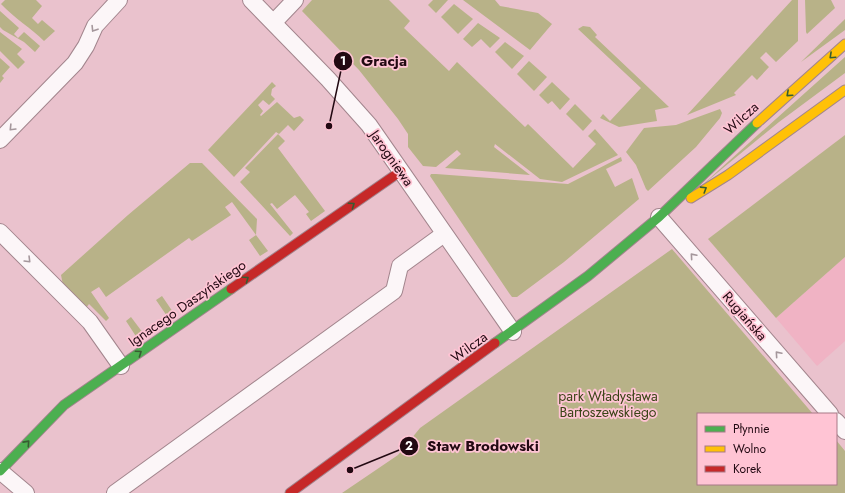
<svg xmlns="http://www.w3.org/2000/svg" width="845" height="493" font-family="Jost,sans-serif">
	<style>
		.built { fill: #f0b3c4 }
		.green { fill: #b8b288 }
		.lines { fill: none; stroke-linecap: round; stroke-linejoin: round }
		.street-casing { stroke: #a2858d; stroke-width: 18 }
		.fast-casing { stroke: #a2858d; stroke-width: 11 }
		.slow-casing { stroke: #a2858d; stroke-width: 11 }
		.jam-casing { stroke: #a2858d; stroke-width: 11 }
		.street { stroke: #fcf6f8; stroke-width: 16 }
		.fast { stroke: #4caf50; stroke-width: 9 }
		.slow { stroke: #ffc107; stroke-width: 9 }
		.jam { stroke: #c62828; stroke-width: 9 }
		.oneway { stroke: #a5979c }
		.oneway2 { stroke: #375c31 }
		.labels { text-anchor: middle; stroke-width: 3.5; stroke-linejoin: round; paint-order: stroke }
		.street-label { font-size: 14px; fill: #220912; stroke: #ffc4d4 }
		.park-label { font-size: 14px; fill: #3a4416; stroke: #ffc4d4 }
		.leader { fill: none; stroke: #220912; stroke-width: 1.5 }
		.callout-dot { fill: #220912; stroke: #ffc4d4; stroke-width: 1.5 }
		.mark-label { font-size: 12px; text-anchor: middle; font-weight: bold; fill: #fff }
		.callout-label { font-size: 15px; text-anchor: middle; font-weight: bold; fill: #220912; stroke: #ffc4d4; stroke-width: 3.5; stroke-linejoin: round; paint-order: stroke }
	</style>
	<rect width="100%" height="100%" fill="#eac2cd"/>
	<polygon class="built" points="845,257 845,341 817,366 776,318"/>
	<g class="green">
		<path d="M5,0H36L42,6L32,18L38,24L42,20L55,31L44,41C31,28 14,18 1,4Z"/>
		<polygon points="312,0 389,0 410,21 404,28 449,71 457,62 525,127 528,124 573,168 596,144 588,136 595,129 618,155 562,182 540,179 495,144 494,147 530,175 445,168 461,154 457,150 436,167 423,166 408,147 408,134 398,119 359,70 302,11"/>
		<polygon points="433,0 448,0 436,13 428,5"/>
		<polygon points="463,0 495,0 500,6 538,13 552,24 530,50"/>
		<polygon points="792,0 798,0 798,41 776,62 766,52 760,58 769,67 757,80 752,75 734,93 736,95 687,115"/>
		<polygon points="805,0 831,0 835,8 807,34 806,32"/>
		<polygon points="454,4 473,19 458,34 441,17"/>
		<polygon points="0,11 19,28 14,34 18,38 24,32 40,46 35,52 24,42 3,30 0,27"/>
		<polygon points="845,19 845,30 801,62"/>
		<polygon points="478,23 500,38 490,48 481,39 472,47 463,39"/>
		<polygon points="583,26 590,27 597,35 595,37 669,107 655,110 657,121 619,127 600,118 603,114 610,121 641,88 578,29"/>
		<polygon points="0,32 22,49 17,54 25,62 18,69 0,51"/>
		<polygon points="505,42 524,56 512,69 495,52"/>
		<polygon points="845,57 845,73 779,122 700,187"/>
		<polygon points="0,58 10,67 2,76 4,78 0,83"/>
		<polygon points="529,61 547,77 534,91 517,74"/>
		<polygon points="272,82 276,86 272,89 271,95 275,99 269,105 263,100 258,105 263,111 260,115 261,116 277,102 294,118 300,116 304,120 294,131 288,125 279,134 276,132 234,177 208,150"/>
		<polygon points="552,82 570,99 560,110 552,101 548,104 539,95"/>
		<polygon points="575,104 592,121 583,131 566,114"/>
		<polygon points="720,109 722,113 720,118 696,147 648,191 646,189 636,165 626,152 644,128 676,125"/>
		<polygon points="278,134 285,141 278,148 325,211 311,221 306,214 309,212 295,195 277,209 272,203 270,204 293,233 290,236 240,182 250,172 245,168"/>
		<polygon points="845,135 845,257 776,318 708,239"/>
		<polygon points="621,157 622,161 606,169 615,187 632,178 639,199 564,262 517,297 512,297 509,293 430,176 431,174 436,174 568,184"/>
		<polygon points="190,163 202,163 257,219 256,235 268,251 260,256 249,240 256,235 232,202 225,207 231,215 192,241 189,238 106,297 99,287 91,292 109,318 106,321 89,304 86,308 63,285 61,275 128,215"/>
		<polygon points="672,249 813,414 698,414 698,484 836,484 836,440 845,451 845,493 342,493 398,455 420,428"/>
		<polygon points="162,296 175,315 173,316 171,314 170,315 171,318 169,319 156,300"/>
		<polygon points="131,317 143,333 141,335 143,338 139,341 126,321"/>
	</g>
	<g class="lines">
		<g class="street-casing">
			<g id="street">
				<polyline points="251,0 328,79 369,125 513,332"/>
				<polyline points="274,22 295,0"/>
				<polyline points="0,140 75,63 86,46 95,26 119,0"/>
				<polyline points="659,217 830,414"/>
				<polyline points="0,232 90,322 121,366"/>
				<polyline points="836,421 845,431"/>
				<polyline points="0,471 26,493"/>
				<polyline points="115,493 394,291 400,266 444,234"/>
			</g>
		</g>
		<g class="fast-casing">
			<g id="fast">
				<polyline points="495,343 588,276 659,217 757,123"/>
				<polyline points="0,471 64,405 231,289"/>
			</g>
		</g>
		<g class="slow-casing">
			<g id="slow">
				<polyline points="757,123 845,44"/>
				<polyline points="691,198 728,175 845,90"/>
			</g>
		</g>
		<g class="jam-casing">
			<g id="jam">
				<polyline points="231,289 401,171"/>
				<polyline points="290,493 495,343"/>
			</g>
		</g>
		<use href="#street" class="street"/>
		<use href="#fast" class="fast"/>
		<use href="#slow" class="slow"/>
		<use href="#jam" class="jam"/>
	</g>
	<defs><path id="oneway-chevron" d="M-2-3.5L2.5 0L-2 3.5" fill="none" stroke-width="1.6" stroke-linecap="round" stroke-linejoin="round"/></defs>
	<g class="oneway">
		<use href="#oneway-chevron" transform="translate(94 29) rotate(122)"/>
		<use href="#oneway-chevron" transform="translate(12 128) rotate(134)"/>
		<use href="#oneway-chevron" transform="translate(693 256) rotate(-131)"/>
		<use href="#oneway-chevron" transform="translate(28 260) rotate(45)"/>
		<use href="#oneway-chevron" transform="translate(778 354) rotate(-131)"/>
	</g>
	<g class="oneway2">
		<use href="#oneway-chevron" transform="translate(832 56) rotate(137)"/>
		<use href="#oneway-chevron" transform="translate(789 94) rotate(138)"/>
		<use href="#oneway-chevron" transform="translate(704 189) rotate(-32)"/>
		<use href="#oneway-chevron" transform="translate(352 205) rotate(-35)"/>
		<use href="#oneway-chevron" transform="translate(246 279) rotate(-35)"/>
		<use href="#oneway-chevron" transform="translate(139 353) rotate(-35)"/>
		<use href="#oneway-chevron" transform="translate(27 443) rotate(-48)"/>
	</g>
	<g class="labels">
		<g class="street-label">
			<text transform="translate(741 118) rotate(-42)" y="5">Wilcza</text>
			<text transform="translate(392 158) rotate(55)" y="5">Jarogniewa</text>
			<text transform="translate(187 303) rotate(-35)" y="5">Ignacego Daszyńskiego</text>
			<text transform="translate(745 316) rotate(49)" y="5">Rugiańska</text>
			<text transform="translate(469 347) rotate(-36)" y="5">Wilcza</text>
		</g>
		<g class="park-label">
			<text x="608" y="401">park Władysława<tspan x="608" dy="16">Bartoszewskiego</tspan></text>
		</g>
	</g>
	<path class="leader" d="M329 126L343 61M350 470L409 446"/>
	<g class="callout-dot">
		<circle cx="329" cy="126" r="4"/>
		<circle cx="350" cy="470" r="4"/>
		<circle cx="343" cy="61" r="10"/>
		<circle cx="409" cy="446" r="10"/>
	</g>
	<g class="mark-label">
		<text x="343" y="65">1</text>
		<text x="409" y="450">2</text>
	</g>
	<g class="callout-label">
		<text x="384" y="66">Gracja</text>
		<text x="483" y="451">Staw Brodowski</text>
	</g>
	<rect x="697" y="413" width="140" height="72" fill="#ffc4d4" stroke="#a77986"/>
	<rect x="705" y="426" width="20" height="6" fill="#4caf50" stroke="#a77986"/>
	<text x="733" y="433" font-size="12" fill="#220912">Płynnie</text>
	<rect x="705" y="446" width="20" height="6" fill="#ffc107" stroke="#a77986"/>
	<text x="733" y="453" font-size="12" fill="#220912">Wolno</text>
	<rect x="705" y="466" width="20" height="6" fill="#c62828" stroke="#a77986"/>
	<text x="733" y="473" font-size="12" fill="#220912">Korek</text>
</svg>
